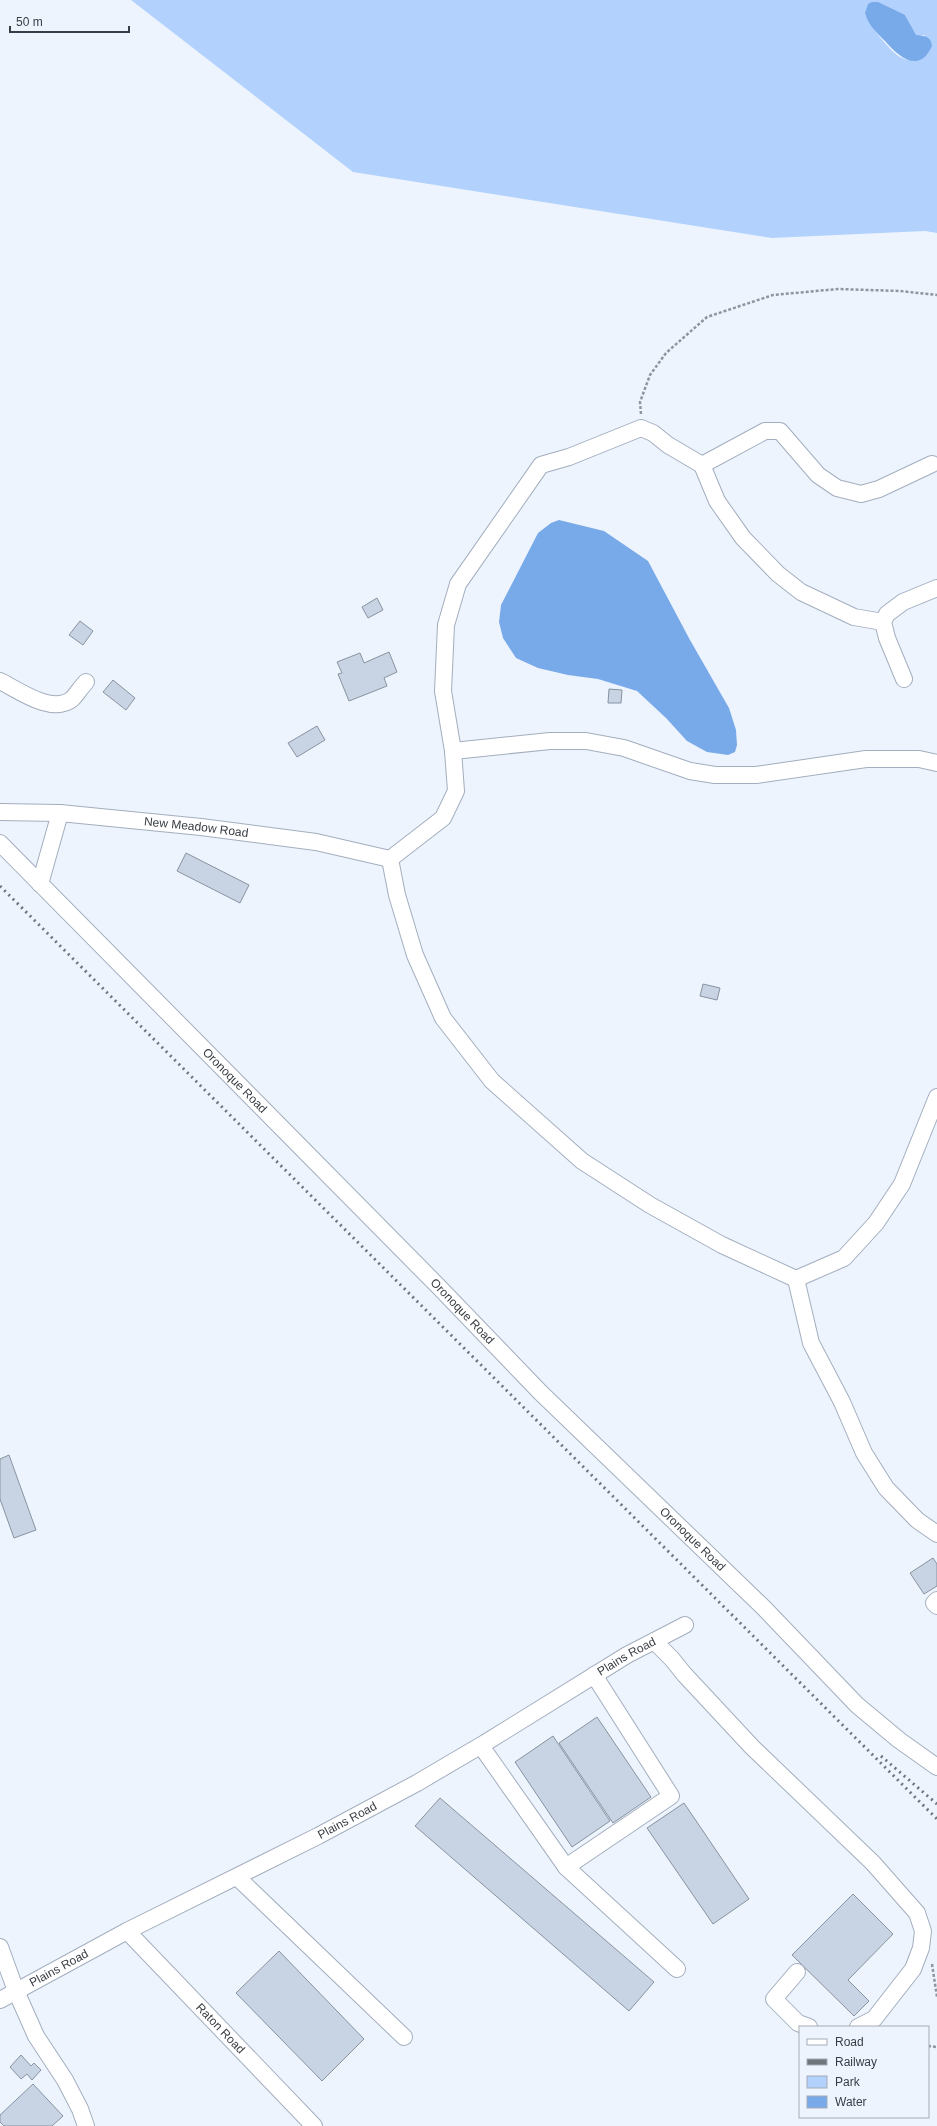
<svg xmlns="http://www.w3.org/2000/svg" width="937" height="2126" font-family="Helvetica,sans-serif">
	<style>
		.green { fill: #b2d2fd; fill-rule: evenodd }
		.water { fill: #78a9e8 }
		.building { fill: #c8d4e3; stroke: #8793a1 }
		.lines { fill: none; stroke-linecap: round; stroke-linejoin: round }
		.minor-casing { stroke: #a3aebe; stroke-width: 18 }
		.path { stroke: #8f959d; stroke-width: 2.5; stroke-dasharray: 3 2; stroke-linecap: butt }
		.minor { stroke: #fff; stroke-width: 16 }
		.rail { stroke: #71767d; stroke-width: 3; stroke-dasharray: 2 4; stroke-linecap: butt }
		.labels { text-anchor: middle; stroke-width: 4; stroke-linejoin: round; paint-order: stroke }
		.street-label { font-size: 12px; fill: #383d43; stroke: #edf4fe }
	</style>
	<rect width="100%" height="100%" fill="#edf4fe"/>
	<path class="green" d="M131,0H937V233L925,231L772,238L353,172ZM865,13L905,15L916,36L925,35L923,57C916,61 907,61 900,57C891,52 867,23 865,13Z"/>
	<g class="water">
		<path d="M872,2H878L905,15L916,35C925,36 931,36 932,46C919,75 898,56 885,41C877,33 868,25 865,13L868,4Z"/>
		<polygon points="559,520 604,531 648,561 690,640 729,708 736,730 737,745 735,752 728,755 707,752 687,741 666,718 637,691 598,679 568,675 538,668 516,658 503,638 499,622 501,605 538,533 551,523"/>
	</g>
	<g class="building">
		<polygon points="377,598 383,610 368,618 362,607"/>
		<polygon points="80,621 93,631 83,645 69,635"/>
		<polygon points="389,652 397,672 384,678 387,686 349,701 338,674 342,673 337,662 360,653 364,663"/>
		<polygon points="113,680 135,698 126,710 103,692"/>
		<polygon points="609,689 622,690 621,703 608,703"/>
		<polygon points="317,726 325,740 297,757 288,743"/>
		<polygon points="186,853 249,885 240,903 177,871"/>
		<polygon points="703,984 720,988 717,1000 700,996"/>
		<polygon points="9,1455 36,1530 14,1538 0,1499 0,1459"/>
		<polygon points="933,1558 937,1564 937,1586 924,1594 910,1573"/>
		<polygon points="597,1717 651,1797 613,1823 559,1743"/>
		<polygon points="553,1736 610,1821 572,1847 515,1762"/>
		<polygon points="440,1798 654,1982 629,2011 415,1826"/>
		<polygon points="684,1803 749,1899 713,1924 647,1828"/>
		<polygon points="853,1894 893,1934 848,1980 869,2001 854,2016 792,1955"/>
		<polygon points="279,1951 364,2039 322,2081 236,1993"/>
		<polygon points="21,2055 31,2066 34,2063 41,2070 32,2080 27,2074 21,2079 10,2067"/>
		<polygon points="33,2084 63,2116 52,2126 4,2126 0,2122 0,2115"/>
	</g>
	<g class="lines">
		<g class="minor-casing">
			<g id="minor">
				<polyline points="702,465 765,431 780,431 818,475 837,488 861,494 879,489 932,464"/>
				<polyline points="904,679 887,638 883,622 887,614 903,602 937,588"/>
				<path d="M0,681C18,690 52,715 72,699C77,694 81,687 86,682"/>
				<polyline points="453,751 550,741 586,741 624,748 690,771 715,775 756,775 866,759 919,759 937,763"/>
				<path id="s1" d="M0,812L60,813L201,827L316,842L390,859"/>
				<path id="s2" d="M0,843L438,1286L540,1392L764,1608L857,1705L899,1740L937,1767"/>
				<polyline points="390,859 443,818 456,791 453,751 443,691 446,625 458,584 541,465 569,457 641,428 653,433 668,445 702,465 717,501 743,538 778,574 801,592 854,617 883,622"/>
				<polyline points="390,859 397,895 415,955 443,1018 492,1081 582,1161 650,1205 722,1245 796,1279 844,1258 876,1223 902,1184 937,1097"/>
				<polyline points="40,884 60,813"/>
				<polyline points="796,1279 811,1343 842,1402 864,1453 886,1488 917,1520 937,1534"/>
				<polyline points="937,1600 934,1603 937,1606"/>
				<polyline points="654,1641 672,1659 684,1674 752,1747 873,1863 917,1913 923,1931 921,1948 913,1969 874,2019 858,2027"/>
				<polyline points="481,1746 566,1867 677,1969"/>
				<polyline points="566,1867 671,1796 594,1675"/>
				<polyline points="237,1877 404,2037"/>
				<path id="s3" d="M127,1931L314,2126"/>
				<polyline points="0,1947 16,1991 36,2036 65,2080 80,2109 86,2126"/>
				<polyline points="797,1972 774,1999 798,2023 809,2027"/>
				<path id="s4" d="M0,2000L127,1931L318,1836L417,1783L485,1743L627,1655L685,1625"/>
			</g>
		</g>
		<g class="path">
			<polyline points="641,414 640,402 650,375 666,353 707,317 773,295 838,289 900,291 937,295"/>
			<polyline points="932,1964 937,1997"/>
			<polyline points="928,2046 937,2047"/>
		</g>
		<use href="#minor" class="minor"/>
		<g class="rail">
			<polyline points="0,886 937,1819"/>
			<polyline points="881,1756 937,1804"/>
		</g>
	</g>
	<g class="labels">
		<g class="street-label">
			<text dy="4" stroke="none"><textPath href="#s1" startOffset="197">New Meadow Road</textPath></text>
			<text dy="4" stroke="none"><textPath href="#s2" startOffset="334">Oronoque Road</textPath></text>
			<text dy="4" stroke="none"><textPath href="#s2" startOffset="658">Oronoque Road</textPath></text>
			<text dy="4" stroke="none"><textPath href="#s2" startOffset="982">Oronoque Road</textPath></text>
			<text dy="4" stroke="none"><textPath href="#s4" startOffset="715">Plains Road</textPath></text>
			<text dy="4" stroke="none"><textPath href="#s4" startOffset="391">Plains Road</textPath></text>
			<text dy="4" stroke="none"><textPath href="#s4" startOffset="67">Plains Road</textPath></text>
			<text dy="4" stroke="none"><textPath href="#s3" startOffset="135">Raton Road</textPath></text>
		</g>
	</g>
	<rect x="799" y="2026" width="130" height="92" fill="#edf4fe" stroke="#a5abb3"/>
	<rect x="807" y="2039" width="20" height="6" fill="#ffffff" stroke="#a5abb3"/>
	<text x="835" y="2046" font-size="12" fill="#383d43">Road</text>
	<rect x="807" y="2059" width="20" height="6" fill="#71767d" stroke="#a5abb3"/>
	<text x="835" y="2066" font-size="12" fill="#383d43">Railway</text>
	<rect x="807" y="2076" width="20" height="12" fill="#b2d2fd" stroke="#a5abb3"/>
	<text x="835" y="2086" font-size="12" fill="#383d43">Park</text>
	<rect x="807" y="2096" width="20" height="12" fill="#78a9e8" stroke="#a5abb3"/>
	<text x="835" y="2106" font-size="12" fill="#383d43">Water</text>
	<path d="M10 26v6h119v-6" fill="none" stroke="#383d43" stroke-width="2"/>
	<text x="16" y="26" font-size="12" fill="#383d43" stroke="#edf4fe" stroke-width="3" paint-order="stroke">50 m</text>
</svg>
